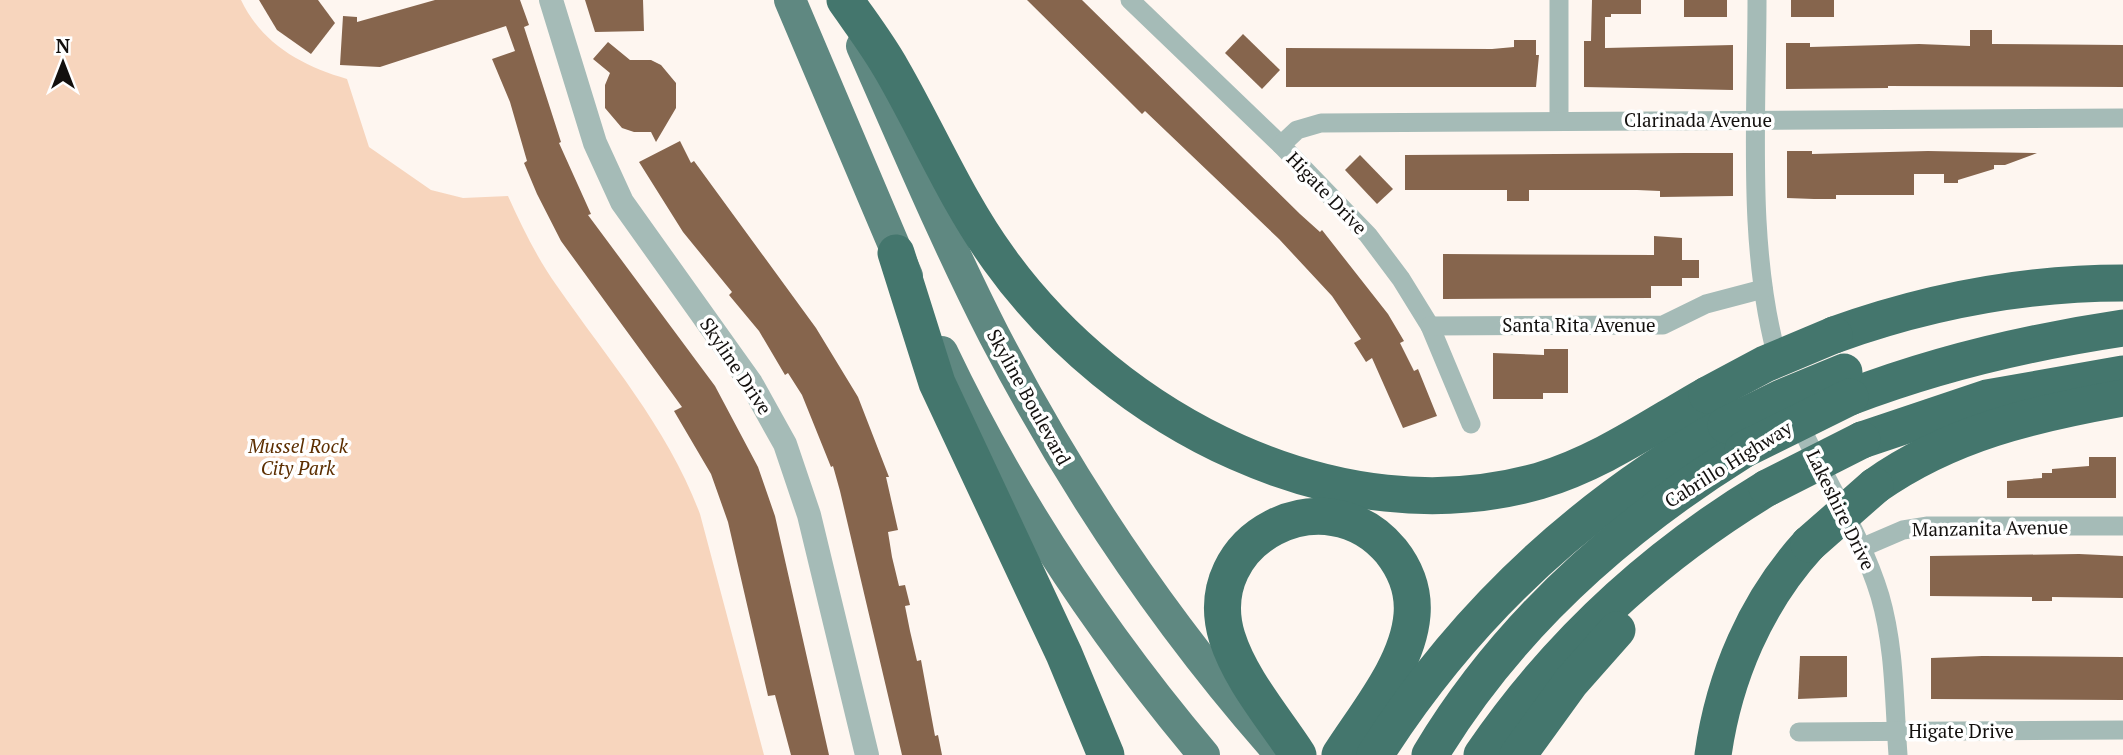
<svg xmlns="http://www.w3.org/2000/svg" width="2123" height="755" font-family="'PT Serif',serif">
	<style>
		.green { fill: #f7d5bd }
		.building { fill: #86654d }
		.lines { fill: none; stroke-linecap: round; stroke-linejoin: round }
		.minor { stroke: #a5bbb7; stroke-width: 19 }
		.tertiary { stroke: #a5bbb7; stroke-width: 24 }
		.primary { stroke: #5f8881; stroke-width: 32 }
		.motorway { stroke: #44766d; stroke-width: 37 }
		.motorway-bridge { stroke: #44766d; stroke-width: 37 }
		.labels { text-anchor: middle; stroke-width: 7; stroke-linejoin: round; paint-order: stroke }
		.street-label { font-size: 19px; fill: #13100e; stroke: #fff }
		.park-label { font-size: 19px; font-style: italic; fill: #5c2e00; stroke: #fff }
	</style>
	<rect width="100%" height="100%" fill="#fef6f0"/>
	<path class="green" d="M0,0H241C262,44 302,66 347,79L369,147L431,190L463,198L508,196C522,227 537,258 557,286C609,361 668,428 700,514L764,755H0Z"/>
	<g class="building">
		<polygon points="259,0 318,0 335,23 311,54 277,30"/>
		<polygon points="435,0 520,0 529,25 524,27 561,142 559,143 591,214 588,215 715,386 758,467 775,516 829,755 791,755 775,695 768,696 728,522 711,474 674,411 682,407 561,241 537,194 524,163 527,161 510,102 492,59 515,51 506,26 380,67 340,65 343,16 357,17 357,22"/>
		<polygon points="585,0 643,0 644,31 595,32"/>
		<polygon points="1027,0 1082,0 1300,214 1320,232 1322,230 1388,314 1404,341 1400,343 1414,371 1418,369 1437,416 1403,428 1372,358 1366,362 1354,343 1361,339 1332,296 1279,239 1145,111 1142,114 1127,99"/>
		<polygon points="1592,0 1641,0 1641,14 1611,14 1611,17 1605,17 1605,48 1733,45 1733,90 1584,87 1584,41 1591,41"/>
		<rect x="1684" y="0" width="43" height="17"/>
		<rect x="1791" y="0" width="43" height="17"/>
		<polygon points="1970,30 1992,30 1992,44 2123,45 2123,87 1888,86 1888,88 1786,89 1786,43 1810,43 1810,47 1919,44 1970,46"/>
		<polygon points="1243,34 1280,70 1262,89 1225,53"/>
		<polygon points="1514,40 1536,40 1536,55 1539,55 1536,87 1286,87 1286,48 1492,49 1514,47"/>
		<polygon points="608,42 630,60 651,60 661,65 676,83 676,108 656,142 651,132 634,132 622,128 605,108 605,85 610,73 593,59"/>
		<polygon points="680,141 691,163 694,161 816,328 858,397 889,477 886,477 898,530 888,532 892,557 899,586 905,585 910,605 905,606 910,631 917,661 921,660 935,736 938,735 942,755 902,755 840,491 833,466 831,467 802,395 788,373 785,375 759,331 729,295 732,292 683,232 639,162"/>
		<polygon points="1787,151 1812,151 1812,154 1928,151 2037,153 2005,165 1994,165 1994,169 1958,180 1958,183 1944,183 1944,174 1914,174 1914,195 1836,195 1836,199 1814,199 1787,198"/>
		<polygon points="1684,153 1733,153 1733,196 1660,197 1660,191 1637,190 1529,190 1529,201 1507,201 1507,190 1405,190 1405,155"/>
		<polygon points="1360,155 1393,189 1377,204 1345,170"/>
		<polygon points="1654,236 1682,238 1682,260 1699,260 1699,278 1682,278 1682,286 1651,286 1651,298 1443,299 1443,254 1654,255"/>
		<polygon points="1544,349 1568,349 1568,393 1543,393 1543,399 1493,399 1493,353 1544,355"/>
		<polygon points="2089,457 2116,457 2116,498 2007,498 2007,481 2042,478 2042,473 2052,473 2052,469 2089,466"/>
		<polygon points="2079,554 2123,556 2123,598 2052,597 2052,601 2032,601 2032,597 1930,596 1930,556"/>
		<polygon points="1800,656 1847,656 1847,697 1798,699"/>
		<polygon points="1982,656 2123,657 2123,700 1931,699 1931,658"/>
	</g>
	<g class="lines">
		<g class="minor">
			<polyline points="1130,0 1281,145 1368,235 1401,279 1430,326 1471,424"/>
			<polyline points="1559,0 1559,120"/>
			<path d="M1757,0C1757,118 1746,250 1779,364"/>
			<polyline points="1281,145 1297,130 1321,123 2123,118"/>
			<polyline points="1430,326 1663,325 1706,304 1763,289"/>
			<path d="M1796,416C1822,476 1861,533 1880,596C1895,648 1894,701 1898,755"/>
			<polyline points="1861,548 1903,530 1928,526 2123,526"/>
			<polyline points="1799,732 2123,730"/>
		</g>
		<polyline class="tertiary" points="551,0 595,143 622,202 751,383 785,444 809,515 867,755"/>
		<g class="primary">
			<polyline points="790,0 907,276"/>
			<path d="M862,46C905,143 946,241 994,335C1073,487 1168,628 1281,755"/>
			<path d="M942,352C1011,497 1100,632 1204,755"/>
		</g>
		<g class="motorway">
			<path d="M845,0C861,23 878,45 892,70C928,132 956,200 999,259C1115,421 1338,538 1539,481C1600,463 1652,426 1707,395"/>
			<polyline points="896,253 937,383 1064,654 1106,755"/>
			<path d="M1834,335C1926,302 2025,283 2123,283"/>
			<path d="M1850,397C1939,363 2029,342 2123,328"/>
			<polyline points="1862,440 1987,398 2123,374"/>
			<path d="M1875,486C1950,433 2033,414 2123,398"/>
			<path d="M1298,755C1274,718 1240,679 1227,637C1197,538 1326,473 1391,551C1406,570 1414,591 1412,615C1408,665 1366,714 1340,755"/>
			<path d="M1375,755C1464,615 1581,506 1726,425"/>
			<path d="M1430,755C1506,628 1618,528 1743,450"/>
			<path d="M1482,755C1557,645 1653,557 1767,488"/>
			<polyline points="1518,755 1571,682 1617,630"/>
			<path d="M1713,755C1724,677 1756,602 1809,544"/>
		</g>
		<g class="motorway-bridge">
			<polyline points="1707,395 1765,364 1834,335"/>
			<polyline points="1726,425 1781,398 1844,372"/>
			<polyline points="1743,450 1850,397"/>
			<polyline points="1767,488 1862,440"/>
			<polyline points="1809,544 1875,486"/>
		</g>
	</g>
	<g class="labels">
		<g class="street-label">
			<text x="1698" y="127">Clarinada Avenue</text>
			<text transform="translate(1327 193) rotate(46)" y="7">Higate Drive</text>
			<text x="1579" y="332">Santa Rita Avenue</text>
			<text transform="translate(736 366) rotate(56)" y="7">Skyline Drive</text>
			<text transform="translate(1029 397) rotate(61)" y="7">Skyline Boulevard</text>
			<text transform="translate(1728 464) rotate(-32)" y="7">Cabrillo Highway</text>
			<text transform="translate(1841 510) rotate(64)" y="7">Lakeshire Drive</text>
			<text transform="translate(1990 528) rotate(-1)" y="7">Manzanita Avenue</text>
			<text x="1961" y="738">Higate Drive</text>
		</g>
		<g class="park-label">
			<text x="298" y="453">Mussel Rock<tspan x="298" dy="22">City Park</tspan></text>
		</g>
	</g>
	<g transform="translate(63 63)" stroke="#ffffff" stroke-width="5" paint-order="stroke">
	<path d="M0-5L12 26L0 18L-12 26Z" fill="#13100e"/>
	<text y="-10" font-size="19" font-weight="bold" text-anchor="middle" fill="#13100e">N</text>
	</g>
</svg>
